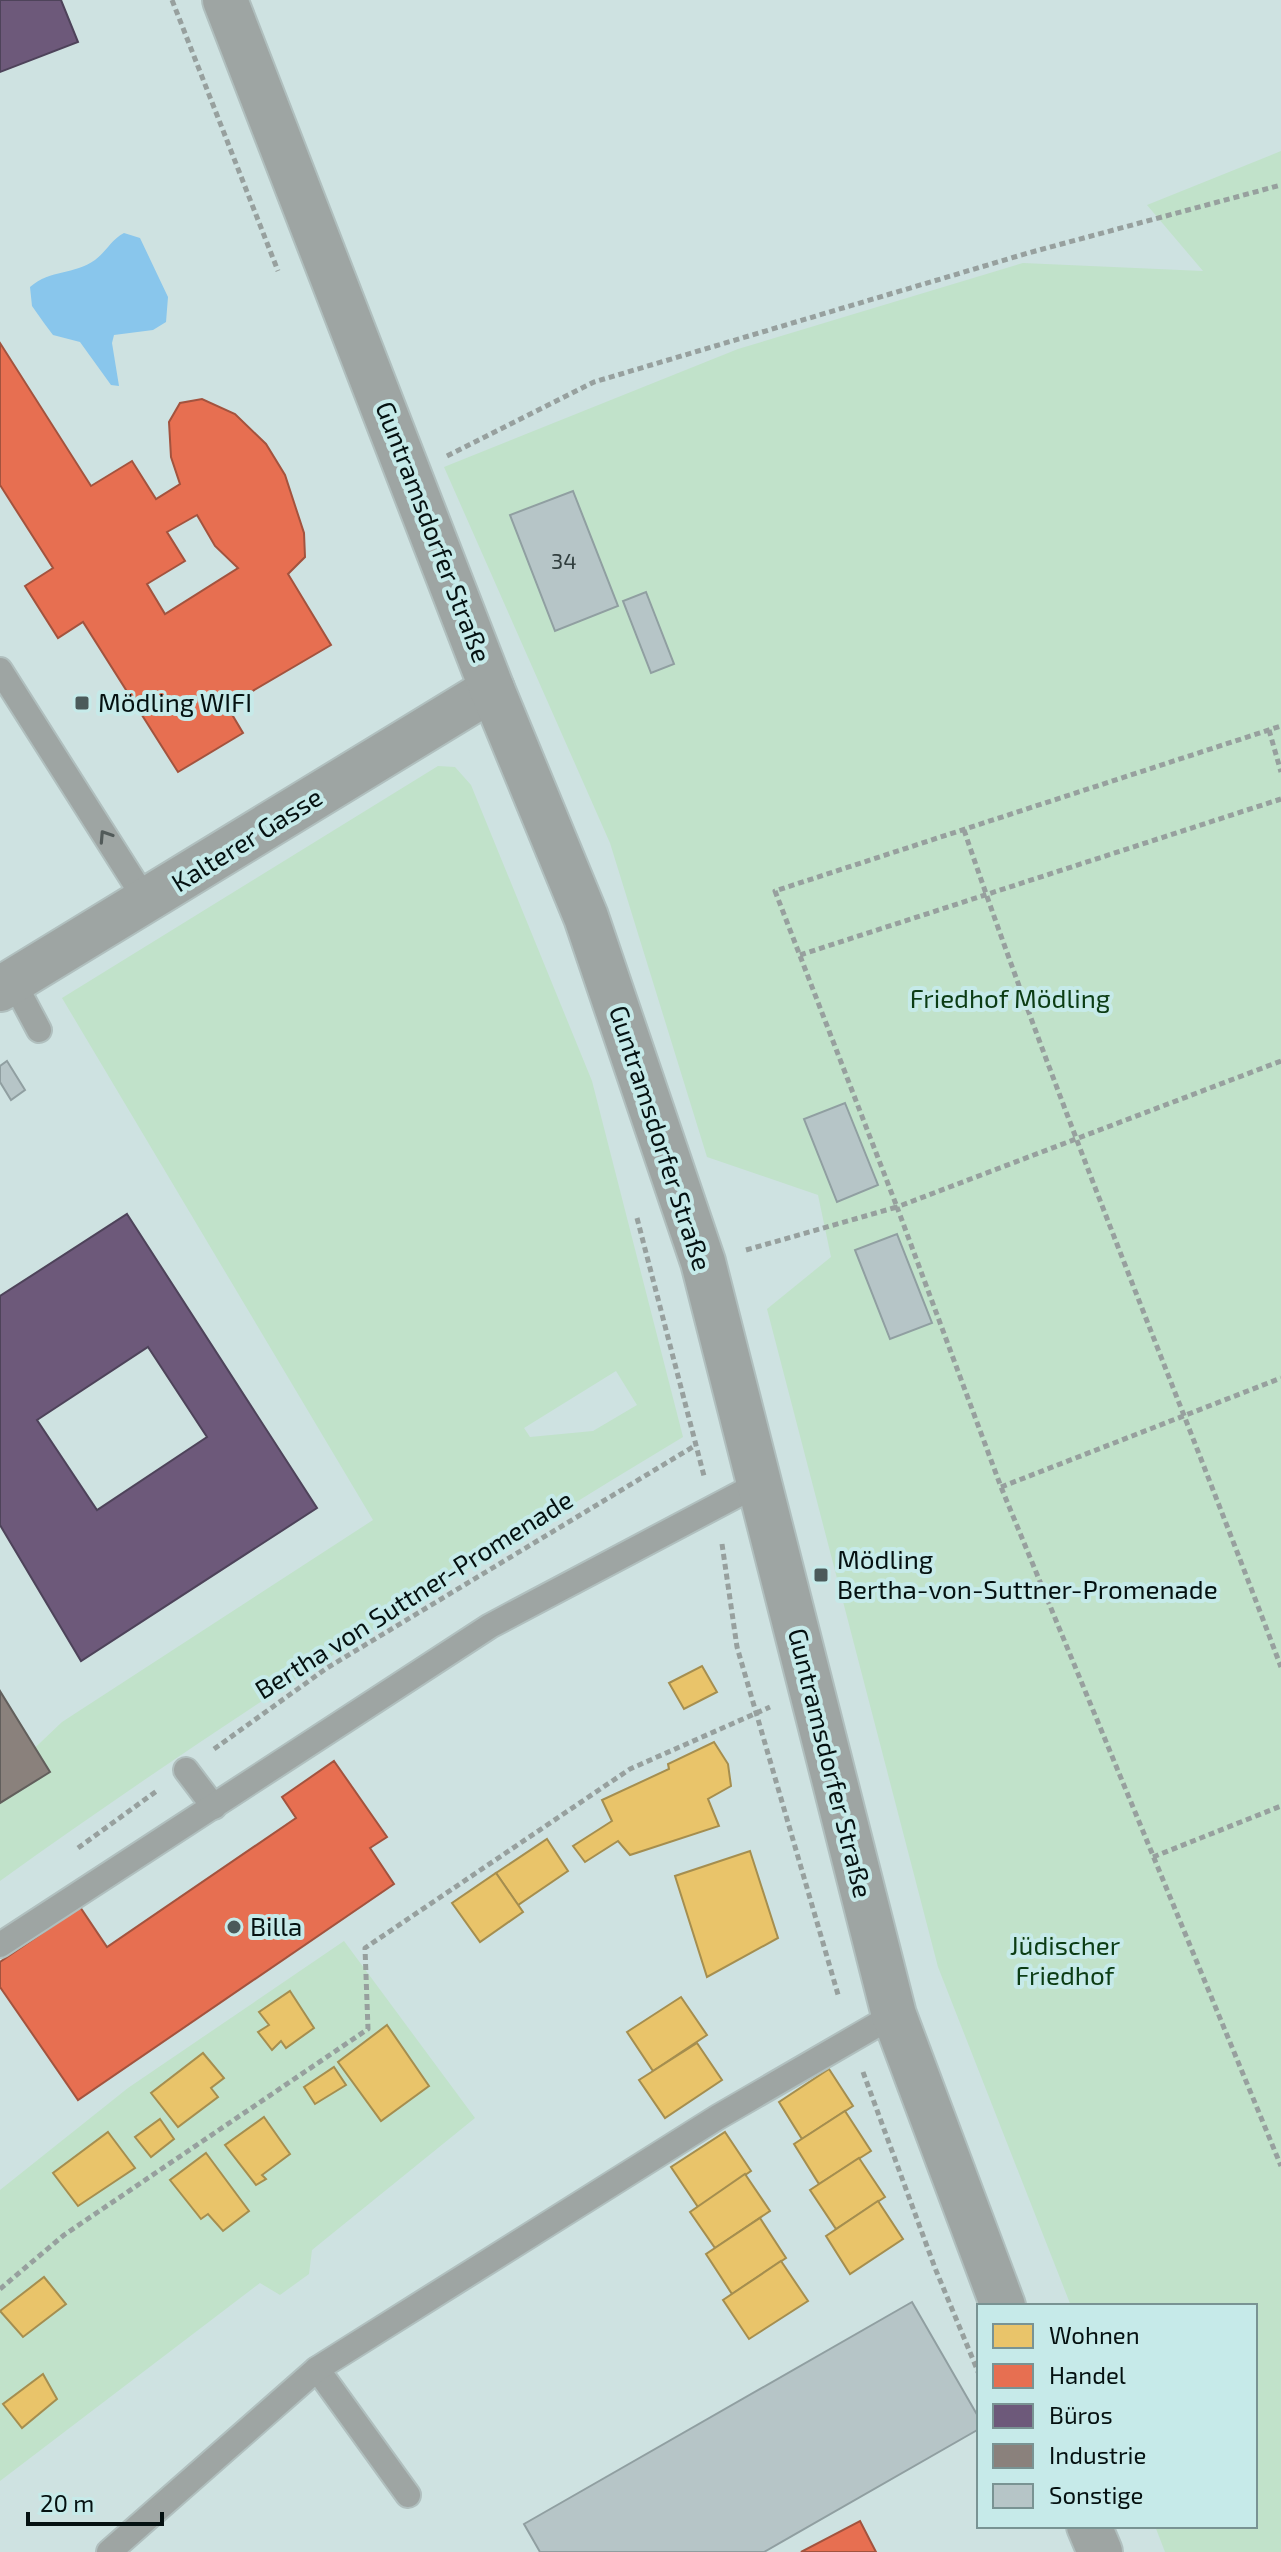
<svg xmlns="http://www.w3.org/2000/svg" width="1281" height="2552" font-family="'Exo 2',sans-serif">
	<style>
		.green { fill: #c1e2ca; fill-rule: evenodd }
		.water { fill: #89c6ec }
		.homes { fill: #e9c46a; stroke: #a58e4f; stroke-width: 2 }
		.shops { fill: #e76f51; stroke: #a3533e; stroke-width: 2; fill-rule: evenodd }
		.offices { fill: #6d597a; stroke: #4e435a; stroke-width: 2; fill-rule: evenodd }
		.industry { fill: #8a817c; stroke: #625f5c; stroke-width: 2 }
		.building { fill: #b6c5c7; stroke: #909fa1; stroke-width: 2 }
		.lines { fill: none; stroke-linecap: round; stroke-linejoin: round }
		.service-casing { stroke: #b0bfbe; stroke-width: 28 }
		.minor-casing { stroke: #b0bfbe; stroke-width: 48 }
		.tertiary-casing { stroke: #b0bfbe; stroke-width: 48 }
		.path { stroke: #97a09e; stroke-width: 5; stroke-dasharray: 6 4; stroke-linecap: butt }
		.service { stroke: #9ea5a3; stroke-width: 24 }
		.minor { stroke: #9ea5a3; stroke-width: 44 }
		.tertiary { stroke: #9ea5a3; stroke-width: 44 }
		.oneway { stroke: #525b5a }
		.poi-dot { fill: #4b5a5a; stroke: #c6eae9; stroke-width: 3 }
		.labels { text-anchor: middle; stroke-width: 8; stroke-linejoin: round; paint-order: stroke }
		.number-label { font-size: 22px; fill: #313e3e }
		.street-label { font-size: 26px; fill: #051111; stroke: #c6eae9 }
		.poi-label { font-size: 26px; fill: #051111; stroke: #c6eae9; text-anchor: start }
		.park-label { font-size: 26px; fill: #0b3c14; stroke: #c6eae9 }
	</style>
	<rect width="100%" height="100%" fill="#cee2e1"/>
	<g class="green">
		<polygon points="1281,151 1281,2552 1165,2552 1155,2526 1255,2526 1255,2306 1071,2306 938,1967 767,1309 831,1257 818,1195 707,1157 610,843 444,467 738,349 1023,263 1203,271 1147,205"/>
		<path d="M438,766L455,767L471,785L592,1081L683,1437C450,1578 221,1722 0,1881V1781L62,1722L373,1520L62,998ZM616,1371L637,1405L593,1431L530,1437L524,1428Z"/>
		<polygon points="344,1941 475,2118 312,2250 309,2274 280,2295 260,2283 0,2481 0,2190 128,2088"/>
	</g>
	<path class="water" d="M124,233L140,238L168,297L166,322L153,330L114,335L112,343L119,386L111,385L80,342L53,335L44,323L32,306L30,287C51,269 74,275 95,260C106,252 111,240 124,233Z"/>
	<g class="homes">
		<polygon points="702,1666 717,1692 684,1709 669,1683"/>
		<polygon points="714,1742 728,1764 731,1786 708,1799 719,1826 630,1855 618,1841 585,1862 573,1846 612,1821 602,1800 669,1769 668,1764"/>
		<polygon points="547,1839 568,1871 518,1905 496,1873"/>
		<polygon points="750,1851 778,1938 707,1977 675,1876"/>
		<polygon points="496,1873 523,1912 480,1942 452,1903"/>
		<polygon points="290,1991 314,2028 286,2048 281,2041 272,2050 258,2032 269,2025 259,2012"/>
		<polygon points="681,1997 707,2035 653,2071 627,2032"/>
		<polygon points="387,2025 429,2086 381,2121 338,2062"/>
		<polygon points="697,2043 722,2080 665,2118 639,2080"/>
		<polygon points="203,2053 224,2078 211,2088 218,2097 178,2127 151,2093"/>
		<polygon points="334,2067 346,2085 315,2104 304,2087"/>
		<polygon points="829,2069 853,2106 802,2139 779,2102"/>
		<polygon points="845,2111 871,2151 819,2184 794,2144"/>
		<polygon points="264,2117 290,2154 262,2175 266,2179 256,2185 225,2145"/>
		<polygon points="160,2119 174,2139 151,2157 135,2137"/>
		<polygon points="108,2132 135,2168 78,2206 53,2173"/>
		<polygon points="725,2132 751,2171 698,2207 671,2167"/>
		<polygon points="206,2153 249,2211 223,2231 208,2214 201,2219 170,2180"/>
		<polygon points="859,2158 885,2197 836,2229 810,2190"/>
		<polygon points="745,2174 770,2211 715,2248 690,2212"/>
		<polygon points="878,2201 903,2239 850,2274 826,2236"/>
		<polygon points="760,2218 786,2258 732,2294 706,2254"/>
		<polygon points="781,2261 808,2301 749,2339 723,2300"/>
		<polygon points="44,2277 66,2304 23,2337 0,2311"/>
		<polygon points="43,2374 57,2399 22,2428 3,2404"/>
	</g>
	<g class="shops">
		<path d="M0,343L91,486L132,461L156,499L180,484L171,457L169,422L180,403L202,399L235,414L266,444L285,475L304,533L305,557L288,574L331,645L227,706L243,733L178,772L83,622L58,638L25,586L53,568L0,485ZM197,515L215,546L238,568L165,614L147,584L185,561L167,532Z"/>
		<polygon points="334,1761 387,1837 370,1848 394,1884 78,2100 0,1987 0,1962 80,1907 107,1947 296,1818 282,1797"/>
		<polygon points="860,2521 876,2552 801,2552"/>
	</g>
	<g class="offices">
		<polygon points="0,0 61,0 78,42 0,72"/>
		<path d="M127,1214L317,1508L81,1661L0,1525V1296ZM148,1347L207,1437L97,1510L37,1420Z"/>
	</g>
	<polygon class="industry" points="0,1691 50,1772 0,1803"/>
	<g class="building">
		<polygon points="573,491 618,606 555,631 510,515"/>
		<polygon points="646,592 674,664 651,673 623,601"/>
		<polygon points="7,1061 25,1090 11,1100 0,1082 0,1066"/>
		<polygon points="845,1103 878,1185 837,1202 804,1119"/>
		<polygon points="897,1234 932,1323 890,1339 855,1250"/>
		<polygon points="912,2302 979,2418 979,2429 764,2552 540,2552 524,2524"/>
	</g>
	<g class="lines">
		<g class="service-casing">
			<g id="service">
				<polyline points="0,670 147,902"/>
				<polyline points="13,981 39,1030"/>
				<polyline points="186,1770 214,1807"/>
				<polyline points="0,1945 490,1626 760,1483"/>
				<polyline points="317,2369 408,2495"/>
				<polyline points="109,2552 317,2369 718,2117 894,2015"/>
			</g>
		</g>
		<g class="minor-casing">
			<polyline id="minor" points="0,989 492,689"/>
		</g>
		<g class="tertiary-casing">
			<g id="tertiary">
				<polyline points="225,0 492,689 586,917 703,1262 894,2015 1003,2306"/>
				<polyline points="1089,2526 1100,2552"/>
			</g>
		</g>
		<g class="path">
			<polyline points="172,0 278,271"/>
			<polyline points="447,456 594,382 1028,253 1281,185"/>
			<polyline points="1269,730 1281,772"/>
			<path d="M964,830C1060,1112 1176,1388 1281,1667"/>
			<polyline points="800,955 1281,799"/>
			<polyline points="1281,1061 897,1207 1001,1487 1281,2166"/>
			<polyline points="637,1218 704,1476"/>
			<polyline points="746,1250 897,1207 775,891 1281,726"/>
			<polyline points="1001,1487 1281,1378"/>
			<polyline points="722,1544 737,1647 839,1998"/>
			<polyline points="214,1749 327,1668 696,1445"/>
			<polyline points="78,1848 158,1790"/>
			<polyline points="1153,1857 1281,1806"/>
			<polyline points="863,2072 935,2268 979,2374"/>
			<polyline points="0,2289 64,2235 368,2029 365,1948 630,1769 770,1707"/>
		</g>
		<use href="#service" class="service"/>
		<use href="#minor" class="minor"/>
		<use href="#tertiary" class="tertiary"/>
	</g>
	<defs><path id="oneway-chevron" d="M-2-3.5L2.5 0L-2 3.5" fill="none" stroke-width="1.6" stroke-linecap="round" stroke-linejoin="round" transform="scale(2)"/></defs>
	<use class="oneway" href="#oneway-chevron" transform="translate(105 836) rotate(-123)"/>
	<g class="poi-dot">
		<rect x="74" y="695" width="16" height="16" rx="4"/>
		<rect x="813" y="1567" width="16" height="16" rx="4"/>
		<circle cx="234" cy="1927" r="8"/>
	</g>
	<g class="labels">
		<g class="number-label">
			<text x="564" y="569">34</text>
		</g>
		<g class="street-label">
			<text transform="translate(433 532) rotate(69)" y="9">Guntramsdorfer Straße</text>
			<text transform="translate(247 840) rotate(-32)" y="9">Kalterer Gasse</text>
			<text transform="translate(660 1138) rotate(72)" y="9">Guntramsdorfer Straße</text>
			<text transform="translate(414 1595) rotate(-32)" y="9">Bertha von Suttner-Promenade</text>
			<text transform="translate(830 1763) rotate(76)" y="9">Guntramsdorfer Straße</text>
		</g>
		<g class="poi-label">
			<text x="98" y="712">Mödling WIFI</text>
			<text x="837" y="1569">Mödling<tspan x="837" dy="30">Bertha-von-Suttner-Promenade</tspan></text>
			<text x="250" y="1936">Billa</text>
		</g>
		<g class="park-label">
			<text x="1010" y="1008">Friedhof Mödling</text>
			<text x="1065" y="1955">Jüdischer<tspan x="1065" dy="30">Friedhof</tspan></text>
		</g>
	</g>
	<rect x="977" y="2304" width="280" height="224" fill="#c6eae9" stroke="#799393" stroke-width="2"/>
	<rect x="993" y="2324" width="40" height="24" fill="#e9c46a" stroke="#799393" stroke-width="2"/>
	<text x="1049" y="2344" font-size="24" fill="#051111">Wohnen</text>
	<rect x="993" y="2364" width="40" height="24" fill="#e76f51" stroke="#799393" stroke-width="2"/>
	<text x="1049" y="2384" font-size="24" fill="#051111">Handel</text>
	<rect x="993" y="2404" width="40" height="24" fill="#6d597a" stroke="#799393" stroke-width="2"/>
	<text x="1049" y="2424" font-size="24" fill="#051111">Büros</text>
	<rect x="993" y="2444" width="40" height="24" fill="#8a817c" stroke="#799393" stroke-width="2"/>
	<text x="1049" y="2464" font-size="24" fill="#051111">Industrie</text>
	<rect x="993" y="2484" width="40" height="24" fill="#b6c5c7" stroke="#799393" stroke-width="2"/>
	<text x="1049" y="2504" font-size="24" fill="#051111">Sonstige</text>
	<path d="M28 2512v12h134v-12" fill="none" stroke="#051111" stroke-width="4"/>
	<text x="40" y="2512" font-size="24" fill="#051111" stroke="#c6eae9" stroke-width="6" paint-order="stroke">20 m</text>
</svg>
